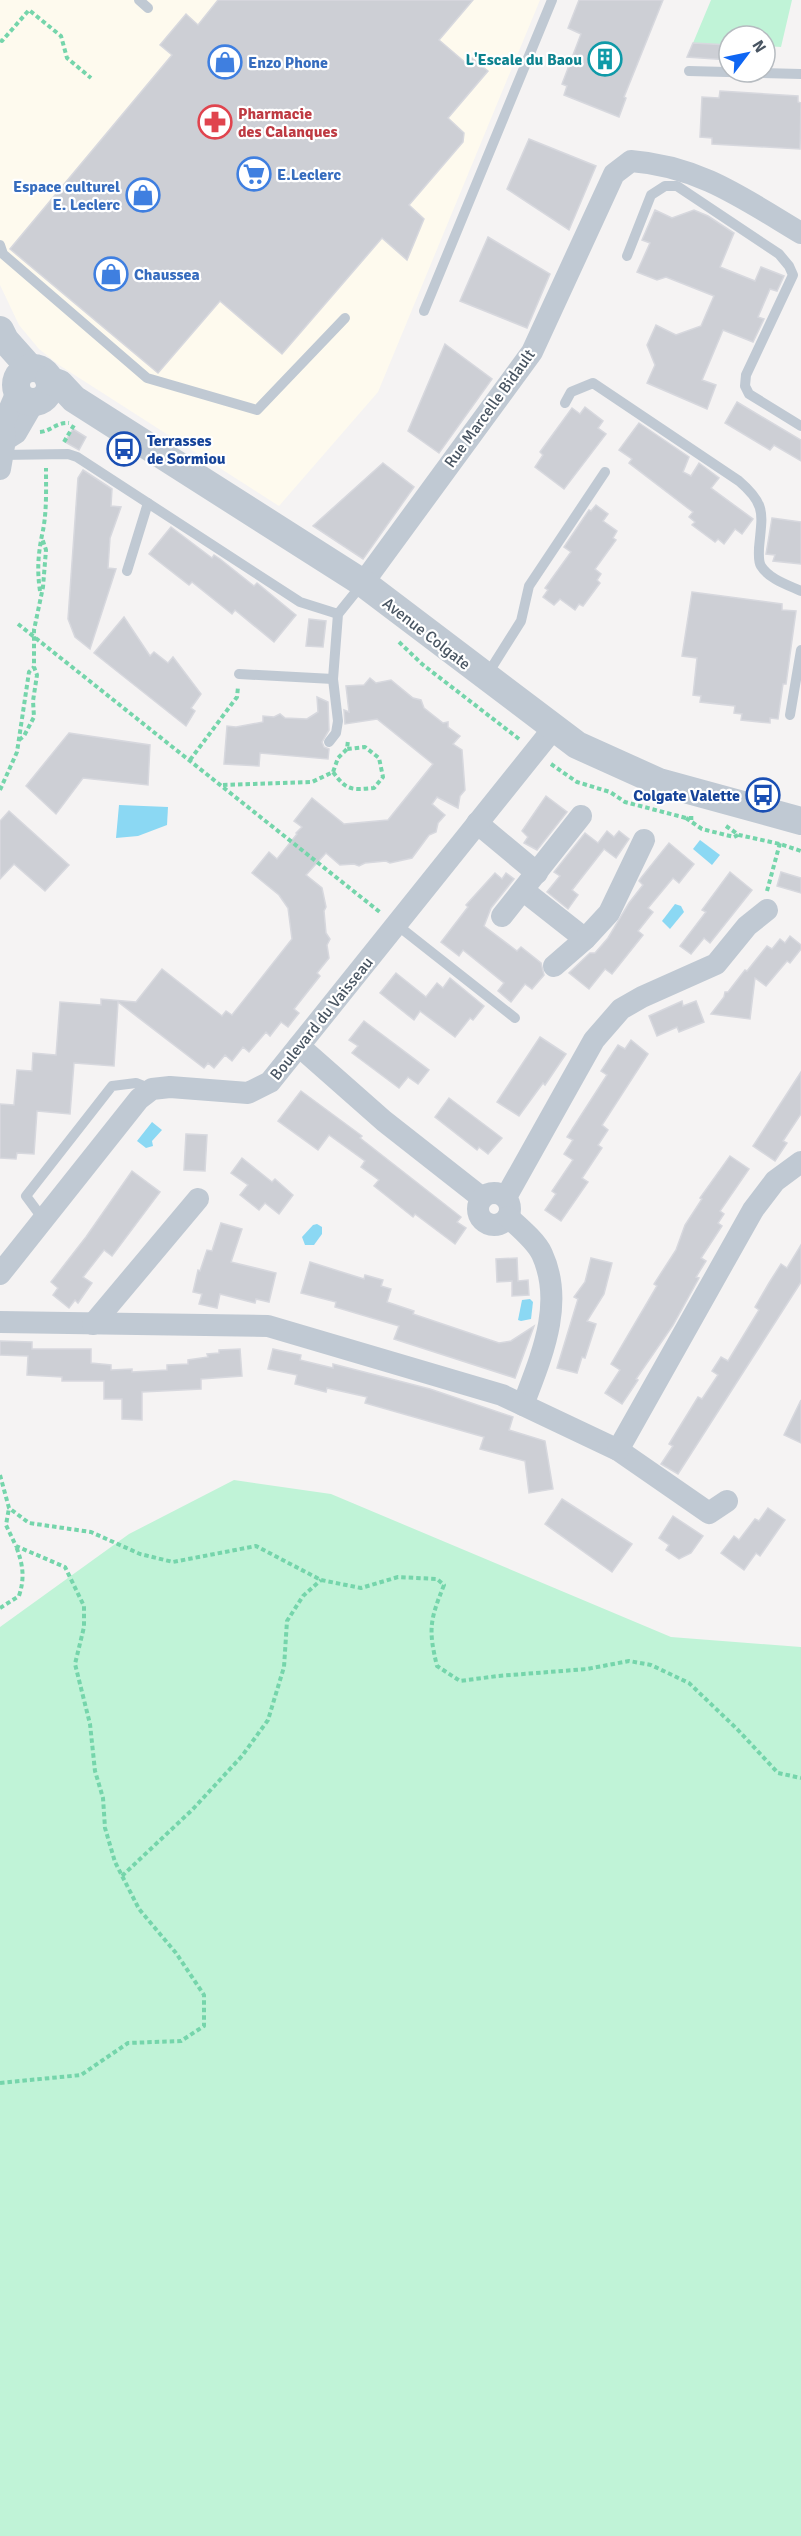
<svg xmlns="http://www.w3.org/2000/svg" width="801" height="2536" font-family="Signika,sans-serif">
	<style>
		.commercial { fill: #fefaee }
		.green { fill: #c0f3d7 }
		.water { fill: #8bd8f3 }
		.building { fill: #cdcfd5; stroke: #d7d8de; stroke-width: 1.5 }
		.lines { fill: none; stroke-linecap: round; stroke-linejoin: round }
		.path { stroke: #75d5ab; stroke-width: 4; stroke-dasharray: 4.5 3; stroke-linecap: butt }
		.service { stroke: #c0c9d3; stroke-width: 10 }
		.minor { stroke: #c0c9d3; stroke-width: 22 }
		.tertiary { stroke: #c0c9d3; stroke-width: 28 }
		.labels { text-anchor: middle; stroke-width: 4.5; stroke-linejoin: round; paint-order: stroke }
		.culture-label { font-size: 16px; font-weight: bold; fill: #0d838f; stroke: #fff; text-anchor: end }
		.shop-label { font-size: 16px; font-weight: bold; fill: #366cbe; stroke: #fff; text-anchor: start }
		.health-label { font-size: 16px; font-weight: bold; fill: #be3a42; stroke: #fff; text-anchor: start }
		.street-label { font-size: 16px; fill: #495562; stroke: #fff }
		.transit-label { font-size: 16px; font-weight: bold; fill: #164399; stroke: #fff; text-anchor: start }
	</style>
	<rect width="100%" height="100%" fill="#f5f3f3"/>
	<polygon class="commercial" points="0,0 540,0 378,392 279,506 59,365 39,349 19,325 0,285"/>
	<g class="green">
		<polygon points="711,0 792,0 781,47 765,46 765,36 729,36 729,45 693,43"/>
		<polygon points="234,1480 331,1494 671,1637 801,1647 801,2536 0,2536 0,1627 129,1534"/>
	</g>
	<g class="water">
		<polygon points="119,805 168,807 167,825 138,836 116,838"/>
		<polygon points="700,840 720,855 712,865 693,849"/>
		<polygon points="675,904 681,906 684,912 670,929 662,921"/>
		<polygon points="152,1122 162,1130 152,1141 153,1146 146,1148 137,1141"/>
		<polygon points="317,1224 322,1227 322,1234 314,1245 305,1245 302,1237 313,1225"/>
		<polygon points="522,1300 530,1299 533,1302 531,1319 521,1321 518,1320"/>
	</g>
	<g class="building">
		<polygon points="218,0 473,0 439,40 467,64 472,58 488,71 448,118 464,133 463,142 409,205 424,219 407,260 382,238 282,354 220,301 158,373 10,249 172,55 160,45 186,14 198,25"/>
		<polygon points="579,0 663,0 624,97 626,98 619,117 564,95 567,86 562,84 581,34 568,28"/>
		<polygon points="693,43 729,45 729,60 687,57"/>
		<polygon points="720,91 798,96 798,102 801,103 800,149 712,144 712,138 700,137 702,97 719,98"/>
		<polygon points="529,139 596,166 569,230 507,189"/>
		<polygon points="655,210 672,218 694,210 708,216 734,233 720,267 755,281 761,267 784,276 777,291 770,289 758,317 764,319 753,342 723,330 702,380 716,385 707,409 647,383 655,365 647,345 656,325 676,335 701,326 714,296 666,277 657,280 637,272 650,243 642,240"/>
		<polygon points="488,237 550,274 527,328 460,301"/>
		<polygon points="445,344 492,379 439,453 408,431"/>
		<polygon points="737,402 801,440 801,461 774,445 770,450 725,423"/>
		<polygon points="585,407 603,421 598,428 606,434 564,489 535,467 543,455 540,452 572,408 580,414"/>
		<polygon points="639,423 689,457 683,472 691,476 699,463 719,478 711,488 753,519 742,534 735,529 724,544 718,539 715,542 692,525 695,522 689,517 693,512 629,463 632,459 619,450"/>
		<polygon points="73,429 86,437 79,450 65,442"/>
		<polygon points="383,463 414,487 363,559 313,526"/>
		<polygon points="83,470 112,489 111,506 121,507 110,538 108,568 116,569 90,649 75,637 68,619 78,478"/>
		<polygon points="596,505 608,514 603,521 617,531 613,538 616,540 595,569 601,574 597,580 600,583 583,606 579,604 575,610 560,599 554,605 543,597 548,590 545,588 571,552 564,547 589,510 591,511"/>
		<polygon points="772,518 801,522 801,564 773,561 775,555 766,554"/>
		<polygon points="171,527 212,558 214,555 220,559 254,586 257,583 296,615 274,642 235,610 232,614 192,582 189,585 149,554"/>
		<polygon points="692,592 782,604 782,610 796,611 786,684 783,684 778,719 770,718 770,723 741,720 742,714 734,713 735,706 700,702 701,696 693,695 697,658 682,656"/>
		<polygon points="124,617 150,656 154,652 168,663 173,657 201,694 191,708 195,711 186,726 94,653"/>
		<polygon points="309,619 326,621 323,647 306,646"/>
		<polygon points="370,678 376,683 391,680 413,698 421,700 424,708 443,723 448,722 448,727 460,736 453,744 462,750 465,790 460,796 458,808 437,797 432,804 445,815 438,823 436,832 429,835 412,858 390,863 386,861 365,863 359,866 354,864 340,865 326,853 306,875 322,888 326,907 324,911 326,933 330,939 327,945 329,958 317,973 320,976 294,1009 299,1013 288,1027 281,1022 270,1036 266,1032 249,1052 243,1047 232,1061 225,1055 214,1068 208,1063 204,1068 118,1002 114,1066 74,1063 70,1114 37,1111 34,1154 17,1153 16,1159 0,1158 0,1104 14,1105 17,1070 32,1071 33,1053 56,1055 60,1002 101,1005 101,999 136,1002 162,969 222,1016 226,1011 232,1015 292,939 288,908 279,895 252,873 269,852 277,859 297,834 296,833 302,827 294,821 312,798 344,824 388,820 433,764 377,719 345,724 344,710 349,712 346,686 364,685"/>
		<polygon points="317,697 328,702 329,730 322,742 324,747 329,749 328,759 260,753 259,766 224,764 227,726 236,727 263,722 263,716 274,717 280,714 285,718 307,719 318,712"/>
		<polygon points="69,733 150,745 148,785 83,778 56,814 26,786"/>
		<polygon points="546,796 567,812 537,850 524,843 528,837 522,831"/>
		<polygon points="9,811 69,865 45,891 14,864 0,879 0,821"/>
		<polygon points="607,831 614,837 619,831 629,839 616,858 604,849 572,890 578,895 568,909 547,892 560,876 554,872 585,833 598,843"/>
		<polygon points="669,843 694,864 679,883 673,878 648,908 653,912 638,931 643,935 612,974 605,969 589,989 569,973 590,953 595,953 608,938 629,903 643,885 639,881 641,878"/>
		<polygon points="730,872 752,890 710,943 704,938 691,954 680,946 706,912 702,910"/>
		<polygon points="781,872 801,878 801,893 777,886"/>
		<polygon points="495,873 502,879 506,873 514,879 491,908 484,926 517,951 521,947 541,963 544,975 532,989 525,984 511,1002 498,991 504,983 463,950 459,956 441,942 468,907 466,905"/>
		<polygon points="790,936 801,945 801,949 790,963 787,961 766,986 755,978 750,1019 711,1014 724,997 725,992 728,992 745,970 747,971 767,946 772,949 780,939 785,943"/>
		<polygon points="396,973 426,997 437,983 443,988 450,978 484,1006 473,1020 470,1018 455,1037 420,1011 414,1020 380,993"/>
		<polygon points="682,1001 683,1006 696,1001 704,1022 679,1032 677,1027 657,1036 649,1016"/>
		<polygon points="364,1021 429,1070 418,1084 408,1077 399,1088 352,1053 358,1046 349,1040"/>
		<polygon points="540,1037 566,1054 545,1085 543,1083 519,1116 497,1102"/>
		<polygon points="631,1040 648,1054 602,1125 608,1130 598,1145 602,1148 582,1178 588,1182 561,1221 545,1210 556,1194 552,1191 573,1160 564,1154 573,1140 567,1137 607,1075 601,1071 618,1045 625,1049"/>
		<polygon points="801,1072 801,1114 783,1141 787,1143 775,1161 753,1146"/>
		<polygon points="301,1091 362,1136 360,1138 461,1217 457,1222 466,1228 455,1244 415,1214 413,1217 374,1186 379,1180 361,1167 365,1161 329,1135 318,1150 278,1121"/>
		<polygon points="449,1098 502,1138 488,1154 479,1147 477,1150 435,1117"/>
		<polygon points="186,1134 207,1135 205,1171 184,1170"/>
		<polygon points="730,1156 749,1169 720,1211 724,1214 718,1223 722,1226 701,1258 706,1261 696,1277 699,1278 673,1325 636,1379 638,1380 622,1404 605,1393 620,1370 611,1364 657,1286 654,1284 676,1250 685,1225 702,1199 700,1198"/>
		<polygon points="242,1158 272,1182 275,1179 293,1195 279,1214 265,1203 259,1210 240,1195 248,1185 231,1173"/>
		<polygon points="132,1171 160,1192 112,1256 104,1250 83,1277 92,1283 78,1303 75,1300 69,1308 53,1295 58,1288 51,1282 86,1237"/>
		<polygon points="221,1223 242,1229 231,1262 276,1273 269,1302 256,1299 255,1303 220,1294 217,1308 199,1304 202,1294 193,1292 198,1270 200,1271 207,1250 212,1251"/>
		<polygon points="801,1245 801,1282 678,1474 661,1464 673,1446 669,1444 698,1397 702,1399 718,1375 712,1371 721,1357 728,1361 759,1310 755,1307 769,1283 781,1264 787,1268"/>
		<polygon points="517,1258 518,1281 528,1280 529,1295 512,1296 512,1281 497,1282 496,1259"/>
		<polygon points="591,1258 612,1263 604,1294 587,1321 596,1324 585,1358 582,1357 577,1373 557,1368 578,1299 574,1297 585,1282"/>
		<polygon points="310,1262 364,1279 365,1275 383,1280 381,1286 391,1289 387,1302 414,1311 413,1314 499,1343 511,1341 534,1326 515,1378 394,1339 399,1326 335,1307 336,1302 301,1293"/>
		<polygon points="0,1341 32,1342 32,1349 91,1349 91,1363 111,1365 111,1370 132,1369 132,1372 167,1370 167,1365 188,1364 188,1360 208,1357 207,1354 219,1353 219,1350 240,1349 242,1376 201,1379 201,1389 142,1392 142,1420 122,1419 122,1399 104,1399 104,1381 62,1381 62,1377 27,1375 28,1356 0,1355"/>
		<polygon points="273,1349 301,1355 300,1360 333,1368 333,1364 430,1389 513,1417 509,1430 545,1441 553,1489 529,1493 525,1461 480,1449 484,1437 365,1403 367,1397 327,1388 326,1392 295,1384 297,1375 268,1369"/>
		<polygon points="801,1400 801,1443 784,1435"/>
		<polygon points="562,1499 632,1544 612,1572 545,1524"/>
		<polygon points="768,1508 785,1520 760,1556 756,1553 744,1570 721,1553 734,1536 739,1540 755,1519 759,1521"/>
		<polygon points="673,1516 703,1536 691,1553 679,1559 666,1550 669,1545 659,1538"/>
	</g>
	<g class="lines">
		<g class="path">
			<polyline points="0,40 2,41 29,10 61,36 67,58 91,78"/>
			<path d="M40,432C51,431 57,422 69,423"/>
			<polyline points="64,442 74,425"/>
			<path d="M40,591C37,571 38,555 42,535C47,514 46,490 46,468"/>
			<polyline points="18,624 381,913"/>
			<polyline points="399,642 422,664 519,739"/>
			<polyline points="19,740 24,736 34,717 33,701 37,675 34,667 34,630 43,587 46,550 42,538"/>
			<polyline points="190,760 237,697 238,687"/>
			<polyline points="551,764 577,782 610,792 625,802 686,818 696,818"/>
			<path d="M333,772C347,791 351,790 374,788L383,777L379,758L365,747L347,749"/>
			<polyline points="223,785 312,782 333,772 338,758 347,749 348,740"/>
			<polyline points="0,790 17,752 29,672 34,667"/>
			<polyline points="686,818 702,829 734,837 738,835"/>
			<polyline points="726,826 739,835 780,844 801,851"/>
			<polyline points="767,891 780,843"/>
			<path d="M0,1475L9,1508L29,1523L91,1532L140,1554L173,1562L256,1546L321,1580L361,1588L398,1577L437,1579L444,1585C430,1620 428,1629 437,1666L460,1681L498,1676L587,1669L629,1661L651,1665L689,1683L737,1729L778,1773L801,1778"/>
			<path d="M0,1608L19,1596C25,1577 23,1565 16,1546"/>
			<polyline points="122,1876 192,1810 242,1756 268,1720 284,1667 287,1621 303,1596 321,1580"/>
			<polyline points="0,2083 81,2075 128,2043 181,2041 204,2026 204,1995 176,1953 139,1909 115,1862 105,1828 103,1798 95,1771 90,1724 75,1664 84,1627 84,1606 65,1567 16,1546 6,1525 9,1508"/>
		</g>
		<g class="service">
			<polyline points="139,0 148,8"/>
			<polyline points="689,71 801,74"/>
			<polyline points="0,245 3,254 147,378 257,410 345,318"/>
			<polyline points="627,256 651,195 665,186 677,186 779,254 789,266 793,275 746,375 745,386 749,394 801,426"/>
			<polyline points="424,311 552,0"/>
			<path d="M565,403L571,392L593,383L739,481C767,505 762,514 759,548C759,553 758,561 761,566C769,579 788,585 801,591"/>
			<polyline points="1,455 68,454 77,457 300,602 338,614"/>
			<polyline points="127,571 148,503"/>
			<polyline points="239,674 333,679"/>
			<polyline points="487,675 521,621 529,586 605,472"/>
			<polyline points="790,715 801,650"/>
			<polyline points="329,742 336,733 338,721 333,679 338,614 363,583"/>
			<polyline points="397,925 515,1018"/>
			<polyline points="43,1219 26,1196 112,1086 136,1083 151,1089"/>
		</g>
		<g class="minor">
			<polyline points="5,440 16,433 34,402"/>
			<polyline points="0,469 5,440 3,424 17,392"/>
			<path d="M363,583L532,352L614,174L631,161C699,166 744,199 801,233"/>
			<polyline points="477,823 537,873"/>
			<polyline points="524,891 585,939"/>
			<polyline points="502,916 581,816"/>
			<polyline points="554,966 585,939 609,913 644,840"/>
			<polyline points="299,1046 384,1121 482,1198"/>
			<circle cx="494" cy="1209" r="16"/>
			<polyline points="506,1197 594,1040 621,1009 642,997 716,964 747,926 767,910"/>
			<path d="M508,1217C519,1227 536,1241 542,1254C565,1304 541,1357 523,1405"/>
			<polyline points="0,1274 139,1099 152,1089 170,1087 248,1093 270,1082 553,729"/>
			<polyline points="0,1322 268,1326 502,1395 618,1450 709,1513 727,1501"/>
			<polyline points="93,1324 198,1199"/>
			<polyline points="618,1450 753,1210 775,1181 801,1162"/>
		</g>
		<g class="tertiary">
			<polyline points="0,330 5,340 30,368"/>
			<circle cx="33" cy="385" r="17"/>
			<polyline points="49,380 60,384 74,399 363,583 577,745 659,782 801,821"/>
		</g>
	</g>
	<defs>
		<g id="building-ring" transform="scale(1.725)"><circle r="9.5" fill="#fff" stroke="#0f9aa8" stroke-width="1.5"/><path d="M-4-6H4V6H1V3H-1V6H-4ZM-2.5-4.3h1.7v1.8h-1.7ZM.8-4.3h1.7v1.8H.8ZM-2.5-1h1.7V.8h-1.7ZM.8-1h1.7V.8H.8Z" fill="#0f9aa8"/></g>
		<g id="shop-ring" transform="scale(1.725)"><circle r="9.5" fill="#fff" stroke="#3f7fe0" stroke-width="1.5"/><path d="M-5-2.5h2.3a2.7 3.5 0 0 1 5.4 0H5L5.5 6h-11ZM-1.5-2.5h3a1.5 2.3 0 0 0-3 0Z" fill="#3f7fe0"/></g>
		<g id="pharmacy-ring" transform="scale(1.725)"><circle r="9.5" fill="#fff" stroke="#e0444e" stroke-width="1.5"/><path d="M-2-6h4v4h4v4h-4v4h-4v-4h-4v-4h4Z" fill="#e0444e"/></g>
		<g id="supermarket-ring" transform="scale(1.725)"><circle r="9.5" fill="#fff" stroke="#3f7fe0" stroke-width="1.5"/><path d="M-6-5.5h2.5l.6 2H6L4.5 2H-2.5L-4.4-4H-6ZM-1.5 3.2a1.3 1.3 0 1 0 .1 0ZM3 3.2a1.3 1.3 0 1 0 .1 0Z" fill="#3f7fe0"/></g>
		<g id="bus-ring" transform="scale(1.725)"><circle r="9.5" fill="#fff" stroke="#1a4fb4" stroke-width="1.5"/><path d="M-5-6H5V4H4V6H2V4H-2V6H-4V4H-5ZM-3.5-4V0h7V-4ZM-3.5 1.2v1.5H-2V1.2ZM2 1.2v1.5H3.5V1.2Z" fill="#1a4fb4"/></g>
	</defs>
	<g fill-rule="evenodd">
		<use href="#building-ring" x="605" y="59"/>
		<use href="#shop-ring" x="225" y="62"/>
		<use href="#pharmacy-ring" x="215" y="122"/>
		<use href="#supermarket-ring" x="254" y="174"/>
		<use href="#shop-ring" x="143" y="195"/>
		<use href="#shop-ring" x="111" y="274"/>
		<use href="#bus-ring" x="124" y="449"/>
		<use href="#bus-ring" x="763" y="795"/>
	</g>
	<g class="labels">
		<g class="culture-label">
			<text x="582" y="65">L'Escale du Baou</text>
		</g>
		<g class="shop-label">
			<text x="248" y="68">Enzo Phone</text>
			<text x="277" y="180">E.Leclerc</text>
			<text x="120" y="192" text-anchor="end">Espace culturel<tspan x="120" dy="18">E. Leclerc</tspan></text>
			<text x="134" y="280">Chaussea</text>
		</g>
		<g class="health-label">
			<text x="238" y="119">Pharmacie<tspan x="238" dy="18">des Calanques</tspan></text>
		</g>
		<g class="street-label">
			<text transform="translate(489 408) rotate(-54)" y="6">Rue Marcelle Bidault</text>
			<text transform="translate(427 633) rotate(38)" y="6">Avenue Colgate</text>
			<text transform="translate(321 1018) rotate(-51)" y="6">Boulevard du Vaisseau</text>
		</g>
		<g class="transit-label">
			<text x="147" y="446">Terrasses<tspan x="147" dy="18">de Sormiou</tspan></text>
			<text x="740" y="801" text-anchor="end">Colgate Valette</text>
		</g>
	</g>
	<g transform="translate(747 54) rotate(58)"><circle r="28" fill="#ffffff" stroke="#b6bbc0" stroke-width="1.5"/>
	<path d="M0-4.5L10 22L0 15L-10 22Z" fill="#0f66f3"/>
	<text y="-9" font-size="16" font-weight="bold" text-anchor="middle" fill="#495562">N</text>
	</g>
</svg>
